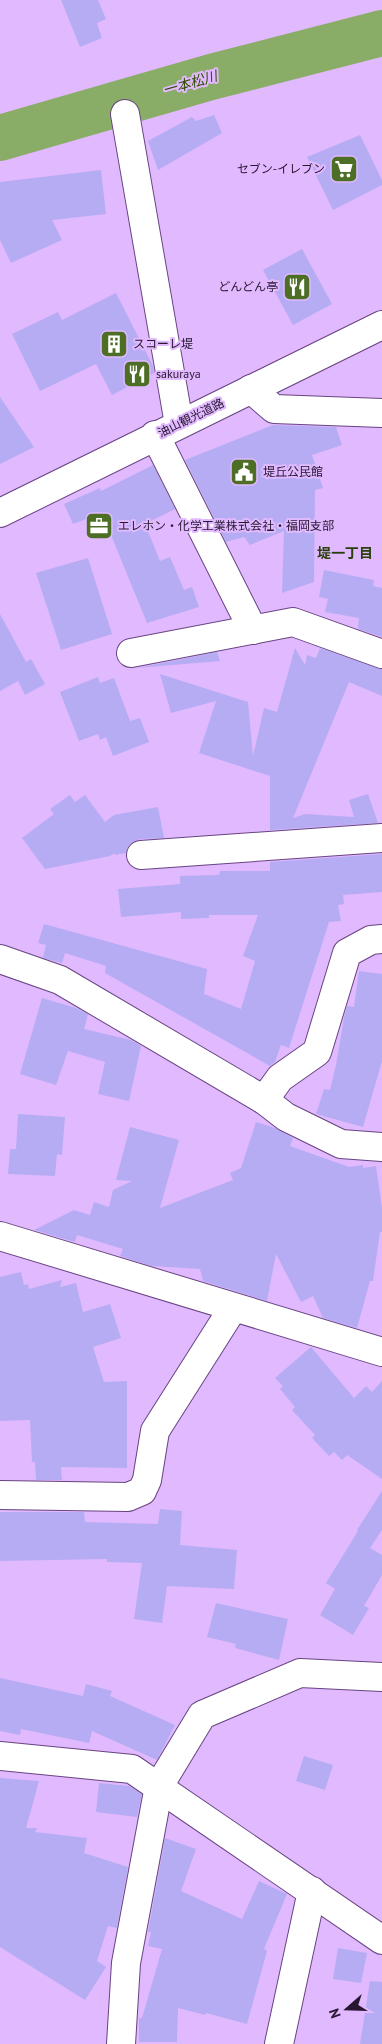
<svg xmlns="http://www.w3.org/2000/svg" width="382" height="2044" font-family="'PT Sans','Noto Sans JP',sans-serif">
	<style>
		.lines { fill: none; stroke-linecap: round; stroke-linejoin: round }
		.river { stroke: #89ac66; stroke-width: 46 }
		.building { fill: #b6acf4 }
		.minor-casing { stroke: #684481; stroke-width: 30 }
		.secondary-casing { stroke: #684481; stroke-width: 30 }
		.minor { stroke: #fff; stroke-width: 28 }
		.secondary { stroke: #fff; stroke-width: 28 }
		.labels { text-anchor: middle; stroke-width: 4; stroke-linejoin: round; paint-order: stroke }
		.poi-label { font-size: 12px; fill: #271731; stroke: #e1b9ff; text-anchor: start }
		.street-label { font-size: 12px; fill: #271731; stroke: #e1b9ff }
		.water-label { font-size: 14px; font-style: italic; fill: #304e00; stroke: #e1b9ff }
		.neighbourhood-label { font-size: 14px; font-weight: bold; fill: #293f0b; stroke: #e1b9ff }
	</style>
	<rect width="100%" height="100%" fill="#e1b9ff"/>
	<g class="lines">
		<polyline class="river" points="0,138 211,77 382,33"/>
	</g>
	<g class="building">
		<polygon points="61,0 98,0 106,19 97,23 102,38 80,47"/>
		<polygon points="214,115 222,133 158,170 148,141 192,117 196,121"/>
		<polygon points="360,135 382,180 382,185 333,210 307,157"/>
		<polygon points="101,170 106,214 52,220 62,240 11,263 0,240 0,182"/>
		<polygon points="302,249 332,304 293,325 263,270"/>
		<polygon points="116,293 153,366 154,373 112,395 96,364 40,391 12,334 58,312 62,320"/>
		<polygon points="0,397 34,447 0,464"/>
		<polygon points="273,425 336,427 342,445 312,455 323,488 315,490 314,582 282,593 284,531 250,545 244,537 226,542 185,460"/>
		<polygon points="153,465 175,509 145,524 160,561 170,557 184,590 192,587 199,607 147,623 102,513 73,524 64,504 100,488 101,491"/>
		<polygon points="88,558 112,634 61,650 36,573"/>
		<polygon points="324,570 374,580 373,586 382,588 382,637 358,629 359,618 325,612 328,599 319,597"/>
		<polygon points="0,614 26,662 31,659 45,684 25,695 18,681 0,691"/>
		<polygon points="295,648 305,665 307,655 316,658 320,648 382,669 382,696 349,682 293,818 305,814 354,817 349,800 368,794 378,823 270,830 270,776 199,753 216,701 171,713 160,674 248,702 253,756 264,708 277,712"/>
		<polygon points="217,652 220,661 137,668"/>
		<polygon points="98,677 100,683 114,678 130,721 140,718 149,742 113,756 106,737 100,740 98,734 79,741 60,692"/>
		<polygon points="70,795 75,802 85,795 105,822 114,815 158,807 164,838 140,839 133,842 127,848 126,853 115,855 115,853 110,856 45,869 22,838 54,814 50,809"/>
		<polygon points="382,854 382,892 343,895 344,904 338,905 341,921 329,922 289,1048 281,1045 275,1062 270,1066 105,973 106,966 65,953 62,963 43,958 46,945 38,943 44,924 207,969 204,994 241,1009 255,961 243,956 258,915 209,915 209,918 181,919 181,912 121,917 118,889 180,884 180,876 219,875 220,871 270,871 270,862"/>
		<polygon points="359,971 382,974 382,1061 363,1127 316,1114 324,1089 330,1090 336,1065 344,1018 347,1006 354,1007"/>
		<polygon points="42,998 76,1008 88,1014 84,1029 131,1040 141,1046 129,1101 98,1094 105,1062 68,1051 56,1085 20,1074"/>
		<polygon points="18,1114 65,1117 62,1155 57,1154 55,1176 8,1174 10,1149 16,1149"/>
		<polygon points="256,1122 275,1128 293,1138 290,1146 349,1167 363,1165 363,1168 376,1166 382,1208 382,1232 380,1232 373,1281 370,1281 357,1328 323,1318 313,1296 301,1302 276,1254 267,1301 203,1281 200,1269 151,1266 120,1256 123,1249 77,1235 75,1242 34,1230 74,1210 90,1215 94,1202 109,1207 113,1190 132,1181 116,1180 130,1127 179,1140 160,1208 233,1180 230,1173 241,1168"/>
		<polygon points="21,1272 24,1285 28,1284 29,1289 62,1280 60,1287 76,1283 83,1312 110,1304 121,1338 93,1347 104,1382 127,1381 127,1468 61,1467 62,1480 36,1480 35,1462 32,1462 30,1420 0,1421 0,1277"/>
		<polygon points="311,1347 354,1398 366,1386 372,1392 382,1381 382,1479 347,1455 342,1460 334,1452 329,1456 312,1438 315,1435 292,1410 295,1407 280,1389 283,1386 275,1378"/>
		<polygon points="382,1491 382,1530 370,1548 382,1555 382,1575 364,1606 369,1608 353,1635 320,1615 335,1589 326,1583 358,1531 357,1530"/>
		<polygon points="160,1509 182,1511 180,1545 237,1550 234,1589 167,1586 162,1623 134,1619 142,1563 107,1562 107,1559 0,1561 0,1512 84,1512 85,1522 158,1524"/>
		<polygon points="216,1603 288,1619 279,1660 235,1648 236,1644 207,1637"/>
		<polygon points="0,1678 83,1696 86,1684 112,1691 110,1696 175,1725 157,1760 92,1731 89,1743 21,1729 20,1735 0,1731"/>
		<polygon points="304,1756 333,1765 325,1790 296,1781"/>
		<polygon points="0,1778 39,1781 26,1828 37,1828 35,1832 87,1838 84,1853 128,1867 117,1928 108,1926 97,1961 106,1967 85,2000 0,1947"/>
		<polygon points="99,1783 129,1786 142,1794 137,1817 96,1812"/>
		<polygon points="165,1838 196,1849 181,1891 242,1919 259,1881 287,1894 264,1949 267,1951 247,2024 206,2013 205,2015 178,2008 177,2042 139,2042 139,2018 142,2018 162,1949 148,1946 151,1932 148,1932"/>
		<polygon points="338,1948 367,1953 361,1983 333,1979"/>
		<polygon points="370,1981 382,1982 382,2044 360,2044"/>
	</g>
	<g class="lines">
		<g class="minor-casing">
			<g id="minor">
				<polyline points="125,114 179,424"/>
				<polyline points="251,389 274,409 382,413"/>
				<polyline points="155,435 253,630"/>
				<polyline points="131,653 293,622 382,654"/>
				<polyline points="141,855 382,838"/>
				<polyline points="0,959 60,980 264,1100 286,1117 341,1144 382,1147"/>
				<polyline points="264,1100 280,1078 317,1052 347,953 371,940 382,939"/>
				<polyline points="0,1236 382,1352"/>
				<polyline points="0,1495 128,1497 142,1491 147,1480 155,1431 233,1308"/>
				<polyline points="0,1756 132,1769 382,1940"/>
				<polyline points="121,2044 126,1963 159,1786 202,1715 300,1673 382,1677"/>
				<polyline points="279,2044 312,1891"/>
			</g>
		</g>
		<g class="secondary-casing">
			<polyline id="secondary" points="0,513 382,325"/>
		</g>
		<use href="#minor" class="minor"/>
		<use href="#secondary" class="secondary"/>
	</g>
	<defs>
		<g id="supermarket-square" transform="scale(1.4375)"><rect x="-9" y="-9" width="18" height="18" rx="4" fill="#4d6e25" stroke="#e1b9ff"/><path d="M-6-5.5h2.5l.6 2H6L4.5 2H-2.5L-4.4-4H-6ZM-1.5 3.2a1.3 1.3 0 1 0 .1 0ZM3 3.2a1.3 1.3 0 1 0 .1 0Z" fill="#fff"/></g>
		<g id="restaurant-square" transform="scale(1.4375)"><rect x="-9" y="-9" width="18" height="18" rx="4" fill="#4d6e25" stroke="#e1b9ff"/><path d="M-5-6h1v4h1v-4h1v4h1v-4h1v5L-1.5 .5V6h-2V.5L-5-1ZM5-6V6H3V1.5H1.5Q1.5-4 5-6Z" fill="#fff"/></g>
		<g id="building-square" transform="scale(1.4375)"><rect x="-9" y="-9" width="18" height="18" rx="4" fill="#4d6e25" stroke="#e1b9ff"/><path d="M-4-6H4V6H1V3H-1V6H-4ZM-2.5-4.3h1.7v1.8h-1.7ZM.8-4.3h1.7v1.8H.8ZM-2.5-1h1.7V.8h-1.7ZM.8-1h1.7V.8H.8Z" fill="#fff"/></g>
		<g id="civic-square" transform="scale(1.4375)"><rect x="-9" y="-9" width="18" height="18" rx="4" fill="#4d6e25" stroke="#e1b9ff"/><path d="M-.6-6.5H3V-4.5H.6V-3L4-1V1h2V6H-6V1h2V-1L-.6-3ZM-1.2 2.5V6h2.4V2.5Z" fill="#fff"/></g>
		<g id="office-square" transform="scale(1.4375)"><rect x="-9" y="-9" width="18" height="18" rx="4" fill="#4d6e25" stroke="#e1b9ff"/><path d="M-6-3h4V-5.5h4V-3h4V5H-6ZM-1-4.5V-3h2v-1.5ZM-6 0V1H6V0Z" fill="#fff"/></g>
	</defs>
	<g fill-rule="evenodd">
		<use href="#supermarket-square" x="344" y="169"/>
		<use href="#restaurant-square" x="297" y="287"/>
		<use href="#building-square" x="114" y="344"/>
		<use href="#restaurant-square" x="137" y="374"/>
		<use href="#civic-square" x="244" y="472"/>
		<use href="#office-square" x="99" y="526"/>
	</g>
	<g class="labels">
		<g class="poi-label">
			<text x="325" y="173" text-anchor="end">セブン-イレブン</text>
			<text x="278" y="291" text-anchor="end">どんどん亭</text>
			<text x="133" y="348">スコーレ堤</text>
			<text x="156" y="378">sakuraya</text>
			<text x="263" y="476">堤丘公民館</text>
			<text x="118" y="530">エレホン・化学工業株式会社・福岡支部</text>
		</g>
		<g class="street-label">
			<text transform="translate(191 418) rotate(-26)" y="4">油山観光道路</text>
		</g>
		<g class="water-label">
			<text transform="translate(190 83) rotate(-16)" y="5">一本松川</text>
		</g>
		<g class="neighbourhood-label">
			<text x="345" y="558">堤一丁目</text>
		</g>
	</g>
	<g transform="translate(347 2009) rotate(250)" stroke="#e1b9ff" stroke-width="4" paint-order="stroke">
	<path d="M0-4L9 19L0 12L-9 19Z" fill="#271731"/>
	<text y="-8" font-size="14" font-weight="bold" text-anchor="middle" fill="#271731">N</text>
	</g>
</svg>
